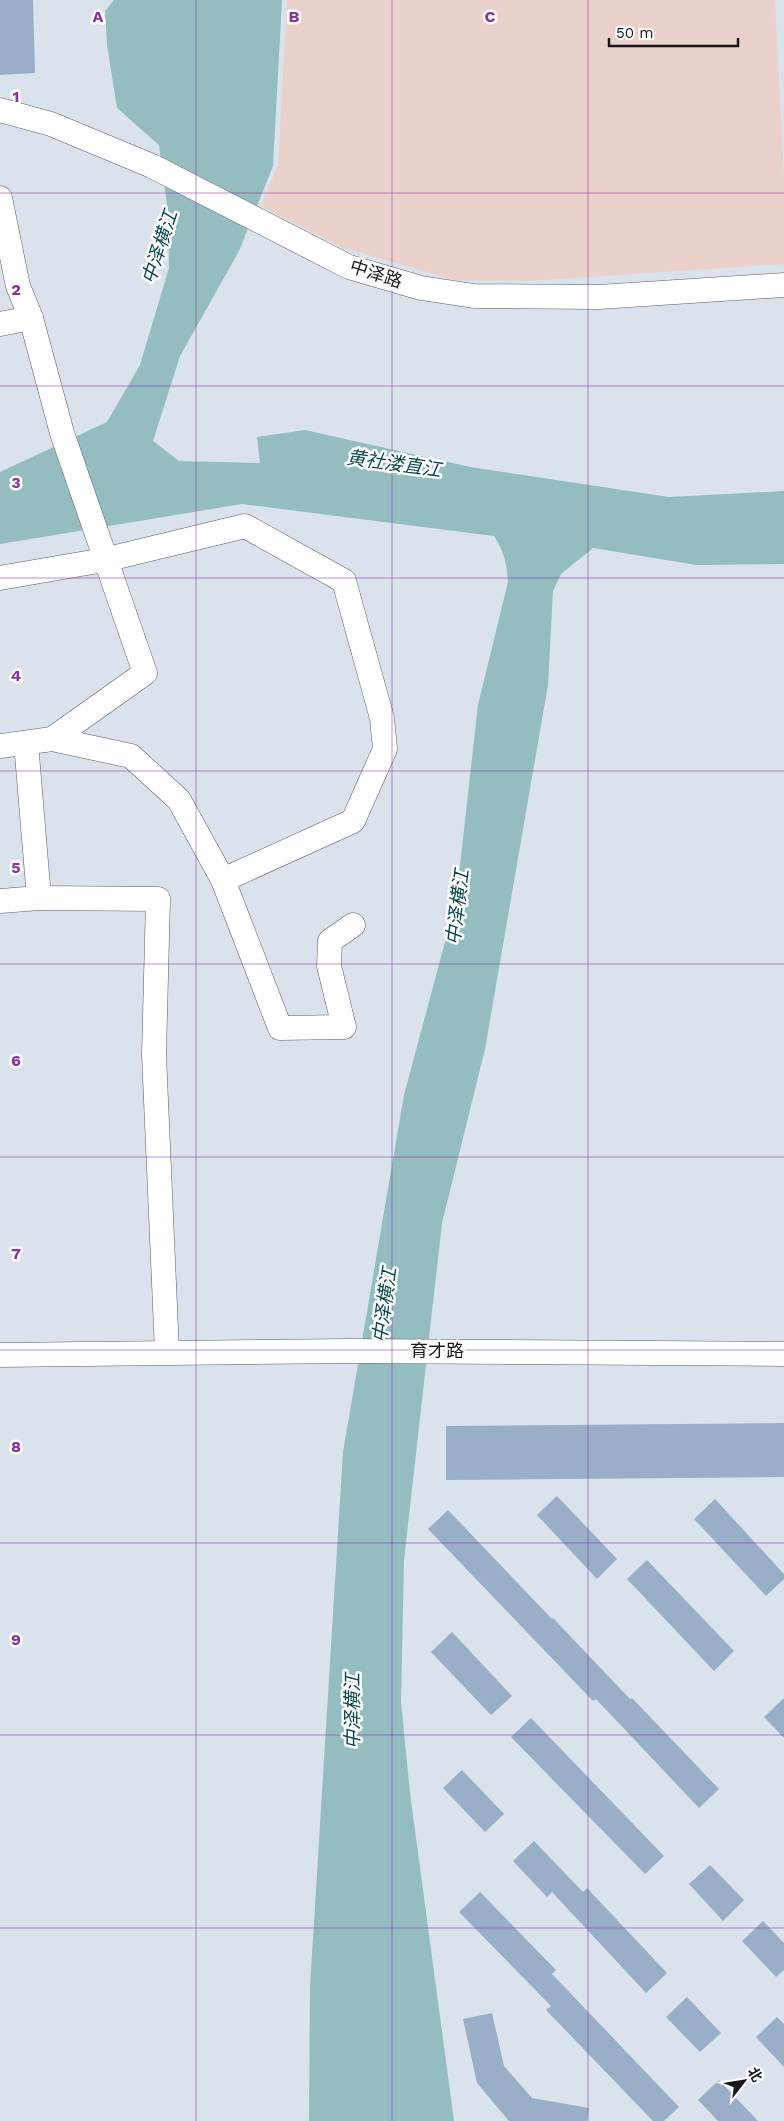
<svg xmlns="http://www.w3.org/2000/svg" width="784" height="2121" font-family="'Work Sans','Noto Sans SC',sans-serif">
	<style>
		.commercial { fill: #ebd1cb }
		.water { fill: #93bdbe }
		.building { fill: #98afc7 }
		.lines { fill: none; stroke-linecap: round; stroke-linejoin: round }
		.minor-casing { stroke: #565e66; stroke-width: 25 }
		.minor { stroke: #fff; stroke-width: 24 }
		.grid { fill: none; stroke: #8734a2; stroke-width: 1; stroke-opacity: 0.55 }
		.labels { text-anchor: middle; stroke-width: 5; stroke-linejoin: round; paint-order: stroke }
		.street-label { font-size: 18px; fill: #15181b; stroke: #fff }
		.water-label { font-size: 19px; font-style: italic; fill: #08484a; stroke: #fff }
		.grid-label { font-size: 16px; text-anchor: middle; font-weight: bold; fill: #8734a2; stroke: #fff; stroke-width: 5; stroke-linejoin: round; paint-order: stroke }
	</style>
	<rect width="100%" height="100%" fill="#dae3ec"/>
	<polygon class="commercial" points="287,0 775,0 784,179 784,264 531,281 454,280 341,247 261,206 278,165"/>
	<path class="water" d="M114,0H282L273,166L239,251L180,356L153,441L179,461L260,463L257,437L305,430L470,467L669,497L784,491V564L696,565L593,548L561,574L553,591L548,685L485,1049L442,1223L404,1560L401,1702L410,1793L454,2121H309L310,1987L343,1452L404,1095L456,901L478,705L508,582C507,564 504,551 494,536L242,504L0,544V472L107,422L140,365L169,268L168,212L159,145L117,108L107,45L105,11Z"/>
	<g class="building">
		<polygon points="0,0 33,0 35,73 0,75"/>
		<polygon points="784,1423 784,1477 446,1480 446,1426"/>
		<polygon points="557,1496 617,1559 597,1579 537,1515"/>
		<polygon points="715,1499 784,1574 784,1579 766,1596 694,1519"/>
		<polygon points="448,1510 552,1619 553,1618 630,1699 632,1698 719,1789 699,1808 596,1699 593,1701 428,1529"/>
		<polygon points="647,1560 734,1651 714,1671 627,1579"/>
		<polygon points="452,1632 512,1696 491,1715 431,1652"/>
		<polygon points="784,1698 784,1738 764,1717"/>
		<polygon points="531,1718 664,1856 645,1874 511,1737"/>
		<polygon points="462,1770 504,1814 485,1832 443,1788"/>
		<polygon points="534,1841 583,1892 587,1888 667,1973 646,1993 552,1892 547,1897 513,1861"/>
		<polygon points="710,1865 744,1900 723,1921 689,1884"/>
		<polygon points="480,1892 556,1970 552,1974 679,2107 664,2121 653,2121 546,2010 551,2006 459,1912"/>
		<polygon points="763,1921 784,1943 784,1970 776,1977 742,1941"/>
		<polygon points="687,1997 721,2033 700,2052 666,2017"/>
		<polygon points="492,2013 504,2066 532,2098 589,2108 587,2121 509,2121 477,2083 463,2019"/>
		<polygon points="777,2017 784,2024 784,2067 756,2037"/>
		<polygon points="719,2080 758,2121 718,2121 698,2100"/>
	</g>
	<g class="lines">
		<g class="minor-casing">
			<g id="minor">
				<polyline points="0,110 51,124 152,166 349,267 421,288 474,296 599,297 784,285"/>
				<polyline points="0,198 18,286 31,318 62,433 145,673 52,739"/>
				<polyline points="0,324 31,318"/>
				<polyline points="0,578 104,560 245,526 344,581 382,718 385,749 353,821 223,880"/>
				<polyline points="26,743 39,898"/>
				<polyline points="0,746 52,739 131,756 179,800 223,880 280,1028 344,1027 329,966 330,941 353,925"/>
				<polyline points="0,901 39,898 158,899 154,1055 167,1352"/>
				<polyline points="0,1355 348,1351 784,1354"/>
			</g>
		</g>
		<use href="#minor" class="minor"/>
	</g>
	<path class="grid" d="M196,0V2121M392,0V2121M588,0V2121M0,193H784M0,386H784M0,578H784M0,771H784M0,964H784M0,1157H784M0,1350H784M0,1543H784M0,1735H784M0,1928H784"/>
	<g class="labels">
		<g class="street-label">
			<text transform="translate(376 274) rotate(18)" y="6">中泽路</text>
			<text x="437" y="1357">育才路</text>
		</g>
		<g class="water-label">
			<text transform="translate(159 247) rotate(-72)" y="7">中泽横江</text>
			<text transform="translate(394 463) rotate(8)" y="7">黄社溇直江</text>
			<text transform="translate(457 907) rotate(-83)" y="7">中泽横江</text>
			<text transform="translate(384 1305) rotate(-82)" y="7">中泽横江</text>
			<text transform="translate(352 1711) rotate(-90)" y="7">中泽横江</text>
		</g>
	</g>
	<g class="grid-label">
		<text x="98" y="22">A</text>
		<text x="294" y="22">B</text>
		<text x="490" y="22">C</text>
		<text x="16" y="102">1</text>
		<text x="16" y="295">2</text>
		<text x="16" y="488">3</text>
		<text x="16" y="681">4</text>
		<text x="16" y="873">5</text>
		<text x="16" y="1066">6</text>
		<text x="16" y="1259">7</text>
		<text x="16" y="1452">8</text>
		<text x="16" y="1645">9</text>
	</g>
	<g transform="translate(744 2081) rotate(59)" stroke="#ffffff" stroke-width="4" paint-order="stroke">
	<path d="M0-4L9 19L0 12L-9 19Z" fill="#15181b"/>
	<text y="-8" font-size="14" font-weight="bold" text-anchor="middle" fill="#15181b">北</text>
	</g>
	<path d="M609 38v8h129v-8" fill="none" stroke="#15181b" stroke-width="2.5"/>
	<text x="616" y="38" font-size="15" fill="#15181b" stroke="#ffffff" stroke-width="4" paint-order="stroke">50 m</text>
</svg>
